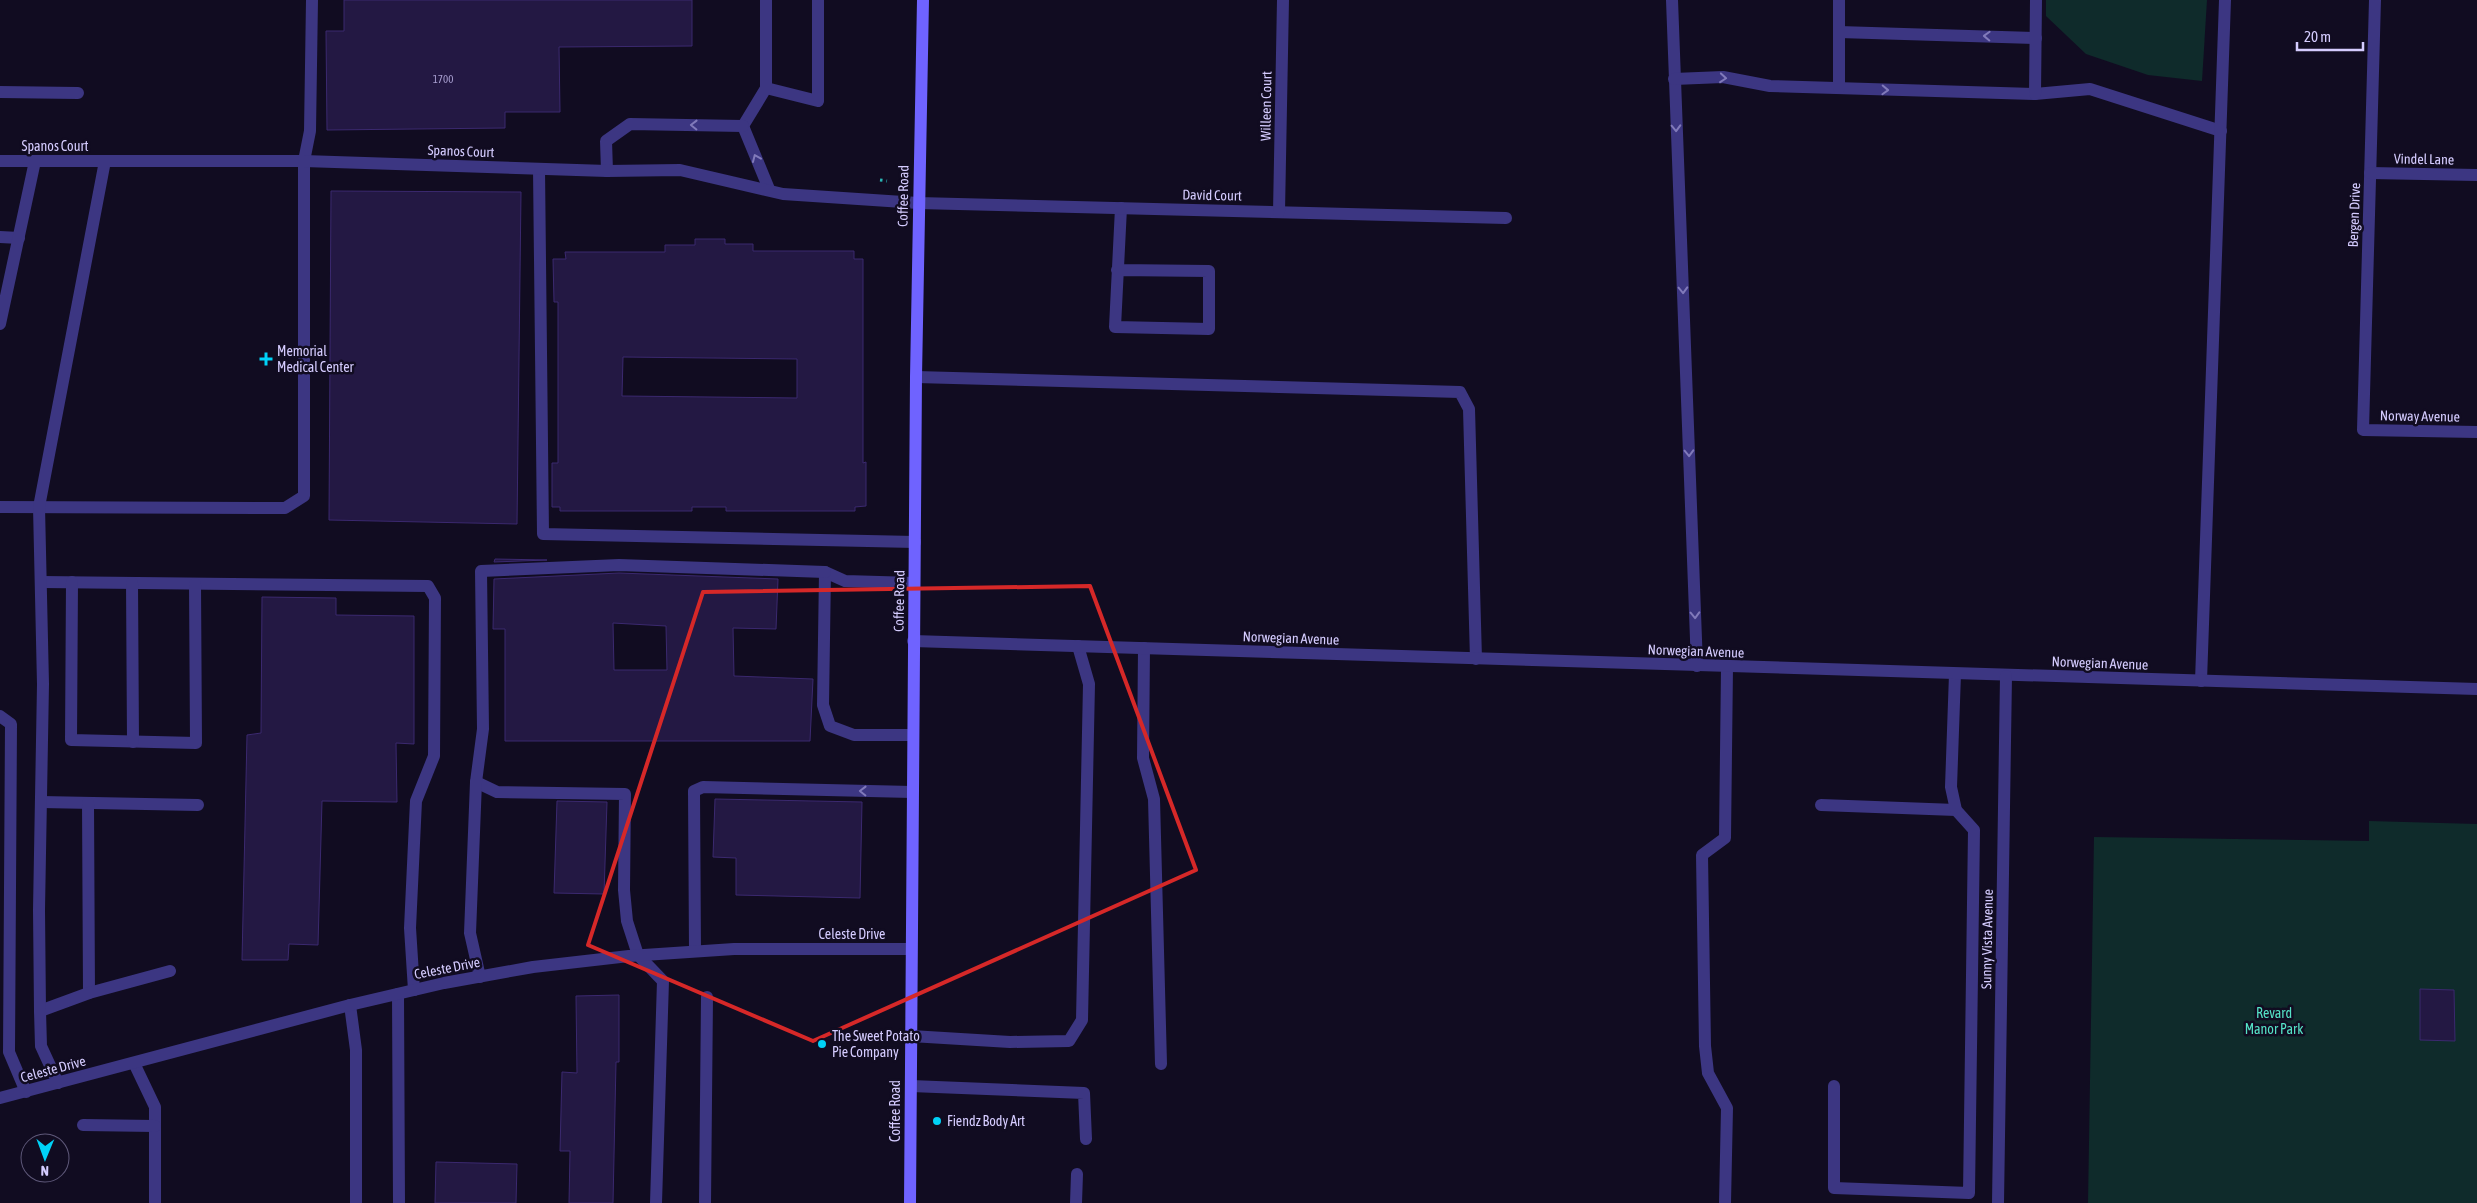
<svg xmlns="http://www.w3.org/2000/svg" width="2477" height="1203" font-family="'Asap Condensed',sans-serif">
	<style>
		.green { fill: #0f2b2b }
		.building { fill: #231843; stroke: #3b296f; fill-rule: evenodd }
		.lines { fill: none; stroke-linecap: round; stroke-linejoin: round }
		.path { stroke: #2ab6b4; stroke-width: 3; stroke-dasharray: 2.5 4; stroke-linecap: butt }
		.service { stroke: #3c3682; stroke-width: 12 }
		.minor { stroke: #3c3682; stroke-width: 12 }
		.tertiary { stroke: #3c3682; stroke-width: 12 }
		.secondary { stroke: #6f63ff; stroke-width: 12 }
		.oneway { stroke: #817aba }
		.marked { fill: none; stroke: #d62828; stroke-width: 4; stroke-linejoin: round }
		.poi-dot { fill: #00d2f7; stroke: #110c21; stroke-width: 2 }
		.labels { text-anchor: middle; stroke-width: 5; stroke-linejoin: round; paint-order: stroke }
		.number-label { font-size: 11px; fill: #a89fd0 }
		.street-label { font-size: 14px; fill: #d5ccff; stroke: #110c21 }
		.poi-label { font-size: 14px; fill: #d5ccff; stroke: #110c21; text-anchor: start }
		.park-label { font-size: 14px; fill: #55e2c6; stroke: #110c21 }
	</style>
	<rect width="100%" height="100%" fill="#110c21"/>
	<g class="green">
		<polygon points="2046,0 2207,0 2202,81 2148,75 2086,54 2046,16"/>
		<polygon points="2369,821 2477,824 2477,1203 2088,1203 2094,837 2369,841"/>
	</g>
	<g class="building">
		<polygon points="344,0 692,0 692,46 559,47 560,112 505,112 505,128 327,130 326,31 344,31"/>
		<polygon points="331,191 521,192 517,524 329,520"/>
		<path d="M695,239H725V244H753V251H854V259H863V463L866,462V506L855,507V511H726V507H692V511H560V507H552V463H558V302H554L553,259H566L565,252H665V245H695ZM623,357L797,359V398L622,396Z"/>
		<polygon points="495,559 547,560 494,562"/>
		<path d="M619,573L778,579L776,629L733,628L734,676L813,679L810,741H505V629H493L494,579ZM613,623L666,626L667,670H614Z"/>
		<polygon points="262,597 336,598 336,615 414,616 414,744 396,743 397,802 322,801 318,945 289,944 288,960 242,960 247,735 261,733"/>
		<polygon points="715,799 862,802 860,898 736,895 736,858 713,857"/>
		<polygon points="557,801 607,802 604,894 554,893"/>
		<polygon points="2420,989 2454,990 2455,1041 2420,1040"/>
		<polygon points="619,995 619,1062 616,1062 613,1203 569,1203 570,1151 560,1151 562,1072 577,1073 576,996"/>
		<polygon points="436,1162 517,1164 516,1203 435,1203"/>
	</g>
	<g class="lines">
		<polyline class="path" points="880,180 887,181"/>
		<g class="service">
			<polyline points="1672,0 1697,666"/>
			<polyline points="1839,32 2036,38"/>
			<polyline points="1674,79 1723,77 1770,86 2035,94 2090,89 2221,131"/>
			<polyline points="766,88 818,101 818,0"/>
			<polyline points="1839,88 1839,0"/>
			<polyline points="0,92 78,93"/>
			<polyline points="2035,94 2036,0"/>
			<polyline points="743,126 766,88 766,0"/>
			<polyline points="743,126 769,189"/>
			<polyline points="539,169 543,534 915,542"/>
			<polyline points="607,171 606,141 630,124 743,126"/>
			<polyline points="0,237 19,238"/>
			<polyline points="1117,270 1209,271 1209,329 1115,327 1121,208"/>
			<polyline points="0,324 35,161"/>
			<polyline points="916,377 1460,392 1469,409 1476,659"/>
			<polyline points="0,507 285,508 304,496 304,161 310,131 312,0"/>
			<polyline points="42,582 428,586 435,598 434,756 416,801 410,928 414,990"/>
			<polyline points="72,582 71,740 196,743 195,584"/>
			<polyline points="132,583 133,742"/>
			<polyline points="1144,648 1143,758 1154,799 1161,1064"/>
			<polyline points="2201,681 2225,0"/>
			<polyline points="0,716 11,724 9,1052 26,1092"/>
			<polyline points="913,735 854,735 830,726 823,705 825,572 845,581 914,583"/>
			<polyline points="476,782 497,792 625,794 624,890 627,921 638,955 663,981 656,1203"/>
			<polyline points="41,802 198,805"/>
			<polyline points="88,803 89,993"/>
			<polyline points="1821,805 1956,810"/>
			<polyline points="695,951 694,791 703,787 912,792"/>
			<polyline points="480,977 470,933 476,782 483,729 481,571 619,565 825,572"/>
			<polyline points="398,994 399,1203"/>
			<polyline points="350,1005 356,1050 356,1203"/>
			<polyline points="40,1011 89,993 170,971"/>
			<polyline points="911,1036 1010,1042 1069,1041 1082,1020 1089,684 1078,646"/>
			<polyline points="134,1063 155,1107 155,1203"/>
			<polyline points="58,1083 41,1046 40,1011 39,910 43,684 39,507 105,161"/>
			<polyline points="911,1086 1084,1093 1086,1139"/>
			<polyline points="1834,1086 1834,1188 1969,1193 1974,830 1956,810 1951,787 1955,674"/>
			<polyline points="83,1125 155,1126"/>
			<polyline points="705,1203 707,997"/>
			<polyline points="1076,1203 1077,1174"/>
			<polyline points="1725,1203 1727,1108 1708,1073 1705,1046 1702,855 1725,838 1727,667"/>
		</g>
		<g class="minor">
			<polyline points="2375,0 2363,430 2477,432"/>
			<polyline points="0,161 304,161 607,171 680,170 783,194 918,203 1506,218"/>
			<polyline points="2370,173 2477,175"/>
			<polyline points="1279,212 1283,0"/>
			<polyline points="913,641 2477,689"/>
			<polyline points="1998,1203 2006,676"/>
		</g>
		<polyline class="tertiary" points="0,1098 350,1005 444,983 533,967 629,956 734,949 911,949"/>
		<polyline class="secondary" points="910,1203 916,377 923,0"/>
	</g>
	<defs><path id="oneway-chevron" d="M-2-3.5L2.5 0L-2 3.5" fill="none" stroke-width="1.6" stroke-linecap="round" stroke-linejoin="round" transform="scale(1.25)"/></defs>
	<g class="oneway">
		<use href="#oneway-chevron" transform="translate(1987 36) rotate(-178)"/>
		<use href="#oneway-chevron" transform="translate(1723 78) rotate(5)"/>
		<use href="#oneway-chevron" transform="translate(1885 90) rotate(2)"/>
		<use href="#oneway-chevron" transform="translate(694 125) rotate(-179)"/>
		<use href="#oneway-chevron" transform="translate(1676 128) rotate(88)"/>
		<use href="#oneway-chevron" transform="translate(756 158) rotate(-113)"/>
		<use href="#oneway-chevron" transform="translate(1683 290) rotate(88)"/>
		<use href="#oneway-chevron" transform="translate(1689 453) rotate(88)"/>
		<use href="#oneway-chevron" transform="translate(1695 615) rotate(88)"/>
		<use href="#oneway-chevron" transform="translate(863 791) rotate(-179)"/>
	</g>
	<path class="marked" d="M1090,586L1196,870L813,1041L588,945L703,592Z"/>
	<g class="poi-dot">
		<path d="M263.5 351.5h5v5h5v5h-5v5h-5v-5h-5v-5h5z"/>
		<circle cx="822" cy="1044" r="5"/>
		<circle cx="937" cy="1121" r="5"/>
	</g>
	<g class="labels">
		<g class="number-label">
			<text x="443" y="83">1700</text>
		</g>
		<g class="street-label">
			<text transform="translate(1266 106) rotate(-89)" y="5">Willeen Court</text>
			<text x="55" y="151">Spanos Court</text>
			<text transform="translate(461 151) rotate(2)" y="5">Spanos Court</text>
			<text transform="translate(2424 159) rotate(1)" y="5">Vindel Lane</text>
			<text transform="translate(1212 195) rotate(1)" y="5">David Court</text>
			<text transform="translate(903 196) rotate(-89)" y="5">Coffee Road</text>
			<text transform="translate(2354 215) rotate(-88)" y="5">Bergen Drive</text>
			<text transform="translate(2420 416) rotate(1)" y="5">Norway Avenue</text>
			<text transform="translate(899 601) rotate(-89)" y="5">Coffee Road</text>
			<text transform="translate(1291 638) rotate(2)" y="5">Norwegian Avenue</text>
			<text transform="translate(1696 651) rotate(2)" y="5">Norwegian Avenue</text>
			<text transform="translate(2100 663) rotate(2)" y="5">Norwegian Avenue</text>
			<text x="852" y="939">Celeste Drive</text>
			<text transform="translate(1987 939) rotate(-89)" y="5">Sunny Vista Avenue</text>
			<text transform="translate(447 968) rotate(-11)" y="5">Celeste Drive</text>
			<text transform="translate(53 1069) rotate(-15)" y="5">Celeste Drive</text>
			<text transform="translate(895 1111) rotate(-90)" y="5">Coffee Road</text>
		</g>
		<g class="poi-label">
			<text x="277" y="356">Memorial<tspan x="277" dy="16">Medical Center</tspan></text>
			<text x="832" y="1041">The Sweet Potato<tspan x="832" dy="16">Pie Company</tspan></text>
			<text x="947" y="1126">Fiendz Body Art</text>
		</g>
		<g class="park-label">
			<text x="2274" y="1018">Revard<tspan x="2274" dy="16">Manor Park</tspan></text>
		</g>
	</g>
	<g transform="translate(45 1158) rotate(181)"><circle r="24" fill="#110c21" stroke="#5f597a"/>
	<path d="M0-4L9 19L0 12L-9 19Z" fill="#00d2f7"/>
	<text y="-8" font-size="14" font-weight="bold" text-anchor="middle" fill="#d5ccff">N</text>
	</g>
	<path d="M2297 42v8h66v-8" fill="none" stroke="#d5ccff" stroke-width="2.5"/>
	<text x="2304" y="42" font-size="15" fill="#d5ccff" stroke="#110c21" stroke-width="4" paint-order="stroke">20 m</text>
</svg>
